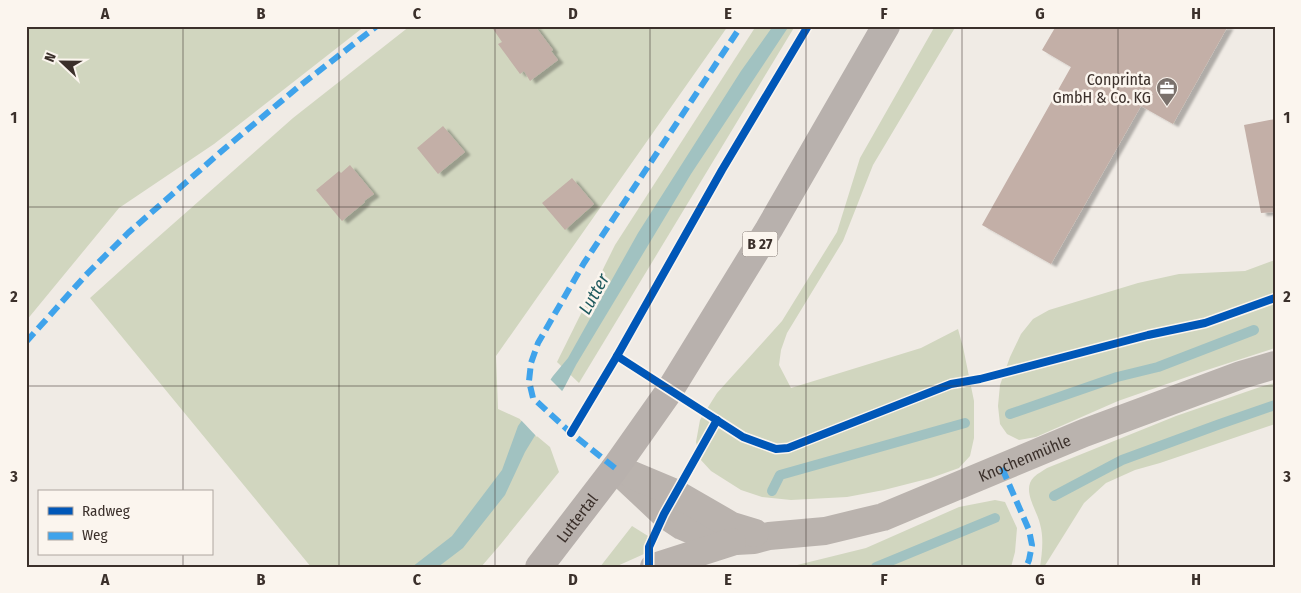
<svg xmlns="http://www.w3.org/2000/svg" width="1301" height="593" font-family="'Fira Sans Condensed',sans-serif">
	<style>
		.green { fill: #d1d6bf }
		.water { fill: #a1c2c1 }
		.pier { fill: #f0ebe5 }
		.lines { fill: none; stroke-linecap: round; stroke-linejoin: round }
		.stream { stroke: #a1c2c1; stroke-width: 10 }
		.building { fill: #c3afa7; filter: url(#shadow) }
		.secondary { stroke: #bab3ae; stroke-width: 28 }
		.primary { stroke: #b8b1ad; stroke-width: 28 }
		.quiet { stroke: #3fa3eb; stroke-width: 6; stroke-dasharray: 12 6; stroke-linecap: butt }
		.cycleway-casing { stroke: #fbf5ee; stroke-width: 11 }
		.cycleway { stroke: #0057b8; stroke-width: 8 }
		.grid { fill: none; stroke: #3b302b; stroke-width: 1; stroke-opacity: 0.55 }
		.labels { text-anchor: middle; stroke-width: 5; stroke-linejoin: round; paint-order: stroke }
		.shield { fill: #fbf5ee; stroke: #756b66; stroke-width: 1 }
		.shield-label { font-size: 15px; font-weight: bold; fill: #3b302b }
		.poi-label { font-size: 16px; fill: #3b302b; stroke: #fbf5ee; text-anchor: end }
		.street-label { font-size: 16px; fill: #3b302b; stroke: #fbf5ee }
		.water-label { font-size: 18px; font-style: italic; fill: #1f5a5e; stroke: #fbf5ee }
		.neatline { fill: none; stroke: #3b302b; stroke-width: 2 }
		.grid-label { font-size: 16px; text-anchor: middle; font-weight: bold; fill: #3b302b }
	</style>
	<defs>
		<filter id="shadow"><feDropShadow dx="5.5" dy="3" stdDeviation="1" flood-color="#0004"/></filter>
	</defs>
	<rect width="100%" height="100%" fill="#f0ebe5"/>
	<g class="green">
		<polygon points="26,26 365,26 214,144 119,208 26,321"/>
		<polygon points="410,26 728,26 496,356 498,409 520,419 538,437 550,447 559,472 500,545 481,567 311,567 90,298 131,261 293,118"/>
		<polygon points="756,26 795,26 579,383 557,362 615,245"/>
		<polygon points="935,26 956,26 873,165 843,241 787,333 781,350 779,365 791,388 921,348 958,329 963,347 974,401 974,438 970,456 959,468 931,478 884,490 847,497 791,500 762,497 741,490 711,471 700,459 696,442 700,420 717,393 782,321 837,232 860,158"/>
		<polygon points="1275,260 1275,348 1207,370 1118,401 1036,437 1019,440 1007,434 1000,424 998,406 1000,385 1010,357 1021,334 1033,319 1049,310 1138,283 1179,274 1245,271"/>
		<path d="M1275,383V424L1160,463L1135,470L1106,483L1084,503L1044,567H1040C1042,553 1044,538 1040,524C1037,510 1021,490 1034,477C1038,473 1043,471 1047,468L1176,416L1263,386Z"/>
		<polygon points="995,500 1005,502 1017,528 1015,552 1011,567 789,567 866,548 959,507"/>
		<polygon points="632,526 648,536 644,547 644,554 615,567 600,567"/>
	</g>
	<polygon class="water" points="773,26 789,26 691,174 576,365 564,388 525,452 505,495 463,548 438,567 412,567 452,536 502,470 518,426 553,376 568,358 638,233 741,71"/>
	<polygon class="pier" points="549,378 564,393 537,437 520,419"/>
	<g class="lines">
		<g class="stream">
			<polyline points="1010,414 1117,377 1158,367 1254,330"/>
			<polyline points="772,491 780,475 965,423"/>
			<polyline points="1054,496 1122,460 1220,424 1275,405"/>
			<polyline points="876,567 995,518"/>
		</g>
	</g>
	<g class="building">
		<polygon points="491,26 535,26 553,50 551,51 558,60 530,81 524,71 520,74 498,44 502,42"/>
		<polygon points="1056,26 1228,26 1173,124 1141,106 1051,264 982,225 1071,67 1042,50"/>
		<polygon points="1275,119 1275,212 1261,213 1244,125"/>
		<polygon points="443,126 465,152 438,174 417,148"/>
		<polygon points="350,165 374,194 364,201 365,202 342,221 316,190 339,171 341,173"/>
		<polygon points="572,178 594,204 565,230 542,203"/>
	</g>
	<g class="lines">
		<g class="secondary">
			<path id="s1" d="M615,468L664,514L682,526L703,535L719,539L736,541L754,540L769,536L825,531L883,517L1084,433L1241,375L1275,365"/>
			<polyline points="632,475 675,493 732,526 755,533"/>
			<polyline points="654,567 732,542"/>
		</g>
		<path class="primary" id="s2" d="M539,567L615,468L670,390L769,229L886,26"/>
		<g class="quiet">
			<polyline points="26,342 86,275 128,233 223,150 297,88 377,26"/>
			<polyline points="615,468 571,433 533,398 529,381 531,363 538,343 584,263 741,26"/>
			<polyline points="1002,468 1029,530 1032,545 1029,560 1026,567"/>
		</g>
		<g class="cycleway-casing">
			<g id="cycleway">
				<polyline points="617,356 743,437 776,449 788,448 951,384 980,379 1148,335 1205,323 1275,298"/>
				<polyline points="571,433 617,356 722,170 808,26"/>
				<polyline points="649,567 649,547 664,514 717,420"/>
			</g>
		</g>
		<use href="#cycleway" class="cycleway"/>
	</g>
	<path class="grid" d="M183,26V492M339,26V567M495,26V567M650,26V567M806,26V567M962,26V567M1118,26V567M26,207H1275M26,386H1275M183,554V567"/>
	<defs>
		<g id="office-pin" transform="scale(1.125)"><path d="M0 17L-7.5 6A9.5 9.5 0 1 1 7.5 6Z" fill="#7a716c" stroke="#fbf5ee"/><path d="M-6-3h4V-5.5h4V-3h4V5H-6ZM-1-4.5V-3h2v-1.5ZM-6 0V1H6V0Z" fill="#fff"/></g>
	</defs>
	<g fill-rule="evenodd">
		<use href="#office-pin" x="1167" y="88"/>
	</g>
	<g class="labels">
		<rect class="shield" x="742.5" y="231.5" width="35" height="25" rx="4"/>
		<g class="shield-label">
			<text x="760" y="249">B 27</text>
		</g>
		<g class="poi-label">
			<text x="1151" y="85">Conprinta<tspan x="1151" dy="18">GmbH &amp; Co. KG</tspan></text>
		</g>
		<g class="street-label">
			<text dy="6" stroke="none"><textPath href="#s1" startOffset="448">Knochenmühle</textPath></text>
			<text dy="6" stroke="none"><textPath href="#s2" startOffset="62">Luttertal</textPath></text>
		</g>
		<g class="water-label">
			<text transform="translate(594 294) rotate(-61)" y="6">Lutter</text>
		</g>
	</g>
	<rect width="1301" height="593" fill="none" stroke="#fbf5ee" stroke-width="55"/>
	<rect x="38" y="490" width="175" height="65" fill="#fbf5ee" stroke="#aea6a0"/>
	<rect x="48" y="507" width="25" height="8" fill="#0057b8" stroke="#aea6a0"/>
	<text x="82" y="516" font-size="15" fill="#3b302b">Radweg</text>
	<rect x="48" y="532" width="25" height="8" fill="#3fa3eb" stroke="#aea6a0"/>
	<text x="82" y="540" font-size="15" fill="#3b302b">Weg</text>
	<g transform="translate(62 62) rotate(292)" stroke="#fbf5ee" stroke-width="4" paint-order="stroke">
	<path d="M0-4L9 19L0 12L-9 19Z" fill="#3b302b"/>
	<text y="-8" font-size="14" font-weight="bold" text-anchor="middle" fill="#3b302b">N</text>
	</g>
	<rect x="28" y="28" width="1246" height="538" class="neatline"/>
	<g class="grid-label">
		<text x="105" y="19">A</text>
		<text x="261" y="19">B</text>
		<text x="417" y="19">C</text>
		<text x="573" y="19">D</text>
		<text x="728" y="19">E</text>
		<text x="884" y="19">F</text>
		<text x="1040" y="19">G</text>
		<text x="1196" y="19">H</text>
		<text x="14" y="123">1</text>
		<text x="1287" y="123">1</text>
		<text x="14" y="302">2</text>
		<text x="1287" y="302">2</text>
		<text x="14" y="482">3</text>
		<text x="1287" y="482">3</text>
		<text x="105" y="585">A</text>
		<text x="261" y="585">B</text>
		<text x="417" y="585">C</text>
		<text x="573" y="585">D</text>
		<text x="728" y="585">E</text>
		<text x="884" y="585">F</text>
		<text x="1040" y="585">G</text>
		<text x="1196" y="585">H</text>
	</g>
</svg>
